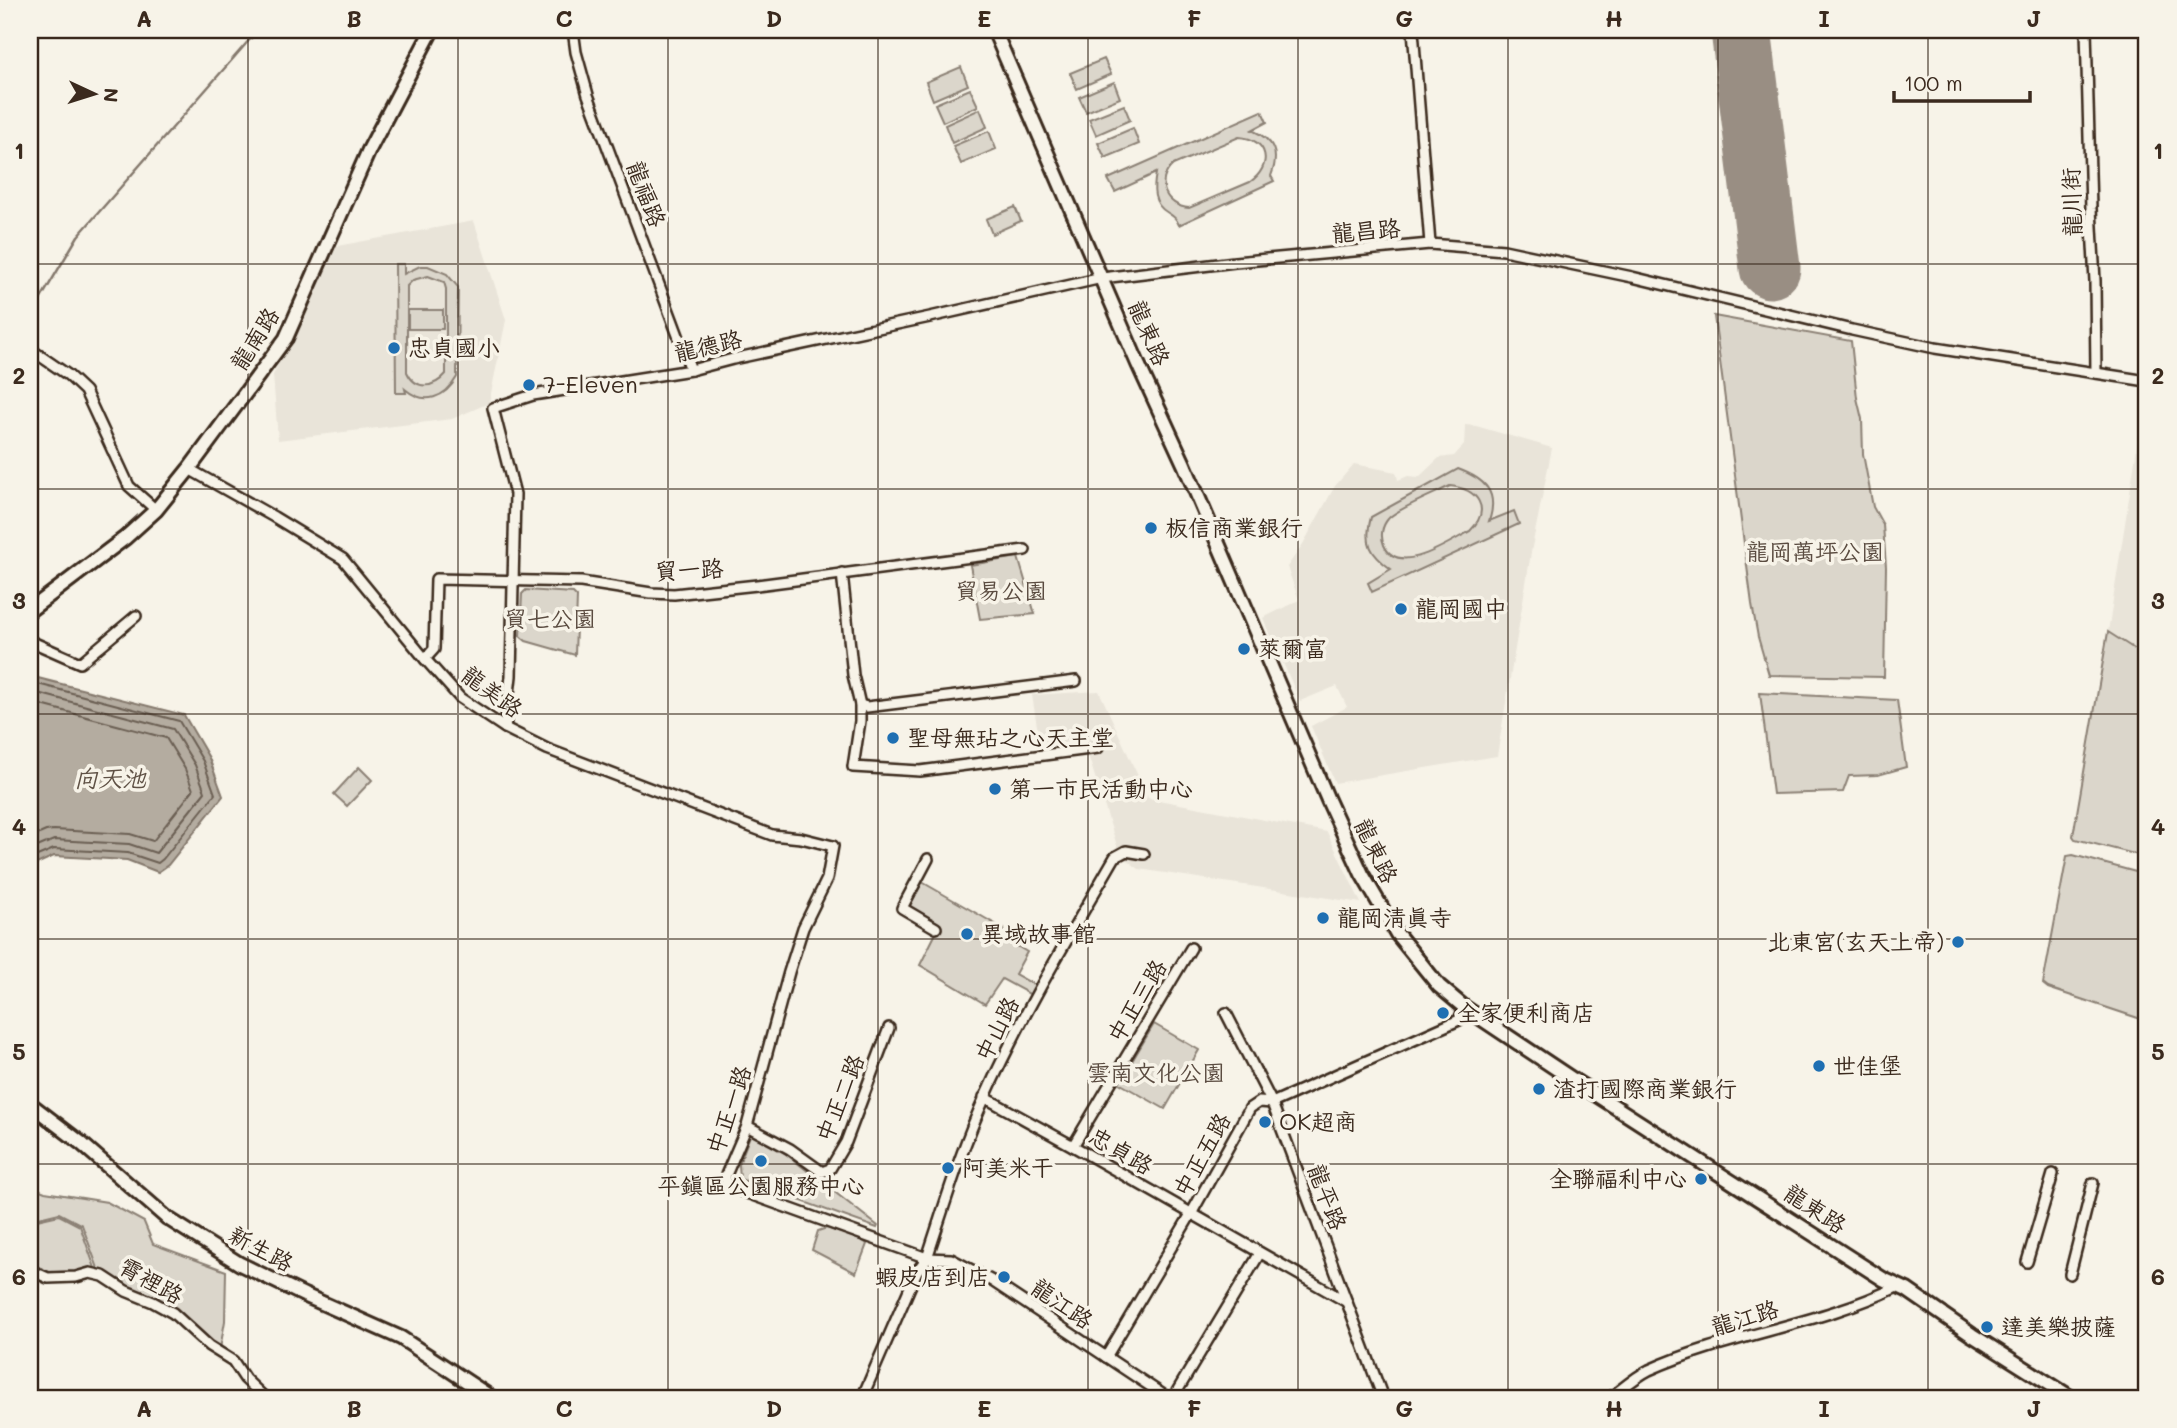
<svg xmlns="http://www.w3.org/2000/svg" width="2177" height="1428" font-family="Mali,'LXGW WenKai TC',sans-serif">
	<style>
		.built { fill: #e9e4d9 }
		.green { fill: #dbd6cb; stroke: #8b8074; stroke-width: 2; fill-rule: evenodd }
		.water { fill: #b4aca0; stroke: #84786c; stroke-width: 2 }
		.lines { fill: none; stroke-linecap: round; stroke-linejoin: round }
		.shore { stroke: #6b5e52; stroke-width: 2 }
		.stream { stroke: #84786c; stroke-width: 2.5 }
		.runway { stroke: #998e83; stroke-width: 61 }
		.street-casing { stroke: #3b2a1e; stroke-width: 14 }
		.secondary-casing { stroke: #3b2a1e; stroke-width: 18 }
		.street { stroke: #f7f3e8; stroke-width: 9 }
		.secondary { stroke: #f7f3e8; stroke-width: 12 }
		.grid { fill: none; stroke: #3b2a1e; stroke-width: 2; stroke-opacity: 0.55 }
		.poi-dot { fill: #1f6fb2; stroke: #f7f3e8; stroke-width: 2.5 }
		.labels { text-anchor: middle; stroke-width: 7; stroke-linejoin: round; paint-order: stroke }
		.street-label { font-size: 23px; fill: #3b2a1e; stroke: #f7f3e8 }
		.poi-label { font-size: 23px; fill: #3b2a1e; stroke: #f7f3e8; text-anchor: start }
		.park-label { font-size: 23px; fill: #5b4c41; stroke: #f7f3e8 }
		.water-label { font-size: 24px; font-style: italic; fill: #5f5145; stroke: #f7f3e8 }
		.neatline { fill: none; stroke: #3b2a1e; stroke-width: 2.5 }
		.grid-label { font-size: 23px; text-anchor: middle; font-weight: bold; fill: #3b2a1e }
	</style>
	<rect width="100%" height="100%" fill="#f7f3e8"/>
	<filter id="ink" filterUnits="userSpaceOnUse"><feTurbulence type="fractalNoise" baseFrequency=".0143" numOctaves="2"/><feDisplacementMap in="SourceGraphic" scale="14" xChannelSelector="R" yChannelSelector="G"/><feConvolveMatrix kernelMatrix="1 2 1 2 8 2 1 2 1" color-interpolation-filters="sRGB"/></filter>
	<g filter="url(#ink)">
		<g class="built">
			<polygon points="474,221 506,320 489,403 452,419 278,440 273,375 337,246"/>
			<polygon points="2146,390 2147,390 2147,657 2108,632"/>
			<polygon points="1465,425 1476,426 1552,448 1532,547 1497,756 1335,783 1311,726 1347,707 1337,686 1300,701 1263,618 1299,600 1287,567 1303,544 1335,486 1354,464 1396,472 1398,480 1408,476 1419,477 1439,458 1454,456 1464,445"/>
			<polygon points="1099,691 1148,798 1327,832 1361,903 1139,869 1120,855 1088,755 1042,757 1032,695"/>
		</g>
		<g class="green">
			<polygon points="1104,59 1111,74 1077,89 1070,73"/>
			<polygon points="961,67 968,85 933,100 926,82"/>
			<polygon points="1114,82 1120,98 1086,112 1079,97"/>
			<polygon points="970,89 978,106 943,122 935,104"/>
			<polygon points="1124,105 1130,120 1096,135 1089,119"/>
			<polygon points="980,109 987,127 952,143 945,125"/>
			<path d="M1262,111L1267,122L1252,130C1274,140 1280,153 1271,176L1274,181L1179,225C1176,218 1174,217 1168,213C1152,204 1153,189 1156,173L1115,192L1108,179ZM1239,137C1269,139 1273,166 1250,182L1189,208C1166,206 1154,182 1173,165Z"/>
			<polygon points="1133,128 1139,144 1105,158 1098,143"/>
			<polygon points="989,131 996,149 961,164 953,146"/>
			<polygon points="1015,207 1021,221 992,234 986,219"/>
			<path d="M395,264H404V274L420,266H428L447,274L458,287L457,377C445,398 425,406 405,389L406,393H396ZM428,276L444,282L446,289V374C434,388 416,391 407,372V286L413,280Z"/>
			<rect x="408" y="310" width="35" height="19"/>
			<polygon points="1714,316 1851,341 1857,398 1862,419 1863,454 1873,507 1883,525 1886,567 1884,677 1769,675 1758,637 1752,604"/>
			<path d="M1458,469C1485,479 1499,492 1489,521L1514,511L1519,524L1372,592L1368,583L1391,569C1370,554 1364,543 1371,517ZM1450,486C1478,489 1492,509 1470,531C1451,541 1398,578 1384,545C1380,536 1382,526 1388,519C1396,509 1437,493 1450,486Z"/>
			<polygon points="1018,557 1035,614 980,619 970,565"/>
			<polygon points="526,590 573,593 577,597 575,655 526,641 520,636 522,594"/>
			<polygon points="2108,632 2147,657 2146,857 2075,839 2073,836"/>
			<polygon points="1760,693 1897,700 1906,767 1878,775 1849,776 1843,792 1773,794"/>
			<polygon points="359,767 372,780 347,806 334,794"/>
			<polygon points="2073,855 2147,875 2147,1021 2048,988 2043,984 2067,856"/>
			<polygon points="915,878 1004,929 1000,936 1027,952 1015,974 1038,987 1033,996 1002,979 985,1004 920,965 936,933 896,908"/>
			<polygon points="1154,1024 1199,1050 1165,1109 1119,1083"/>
			<polygon points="754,1132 759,1133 878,1226 877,1228 740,1179 739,1164 751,1133"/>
			<polygon points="30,1186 45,1192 107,1202 144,1222 153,1244 226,1271 225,1321 220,1349 209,1342 173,1309 121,1285 99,1271 82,1225 59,1213 35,1219 30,1225"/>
			<polygon points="59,1215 80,1226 96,1271 54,1276 30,1266 30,1228 37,1220"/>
			<polygon points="827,1228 862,1240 867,1244 856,1273 812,1250 818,1231"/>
		</g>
		<polygon class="water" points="30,676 184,715 209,758 223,796 168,865 158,872 127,860 54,856 30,867"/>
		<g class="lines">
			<g class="shore">
				<polyline points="30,682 179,721 203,761 215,794 163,859 158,863 128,853 54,849 30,859"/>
				<polyline points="30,691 173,729 195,765 205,792 156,853 129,844 54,840 30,850"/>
				<polyline points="30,702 166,738 185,769 193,790 153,841 130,834 54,830 46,831 30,838"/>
			</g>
			<polyline class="stream" points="30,317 78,236 258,30"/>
			<polyline class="runway" points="1741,30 1770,268"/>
			<g class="street-casing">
				<g id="street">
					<polyline points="573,30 576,52 588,95 691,370"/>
					<polyline points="1413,30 1430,244"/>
					<polyline points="2086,30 2091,209 2095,281 2096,373"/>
					<polyline points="30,349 68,375 85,391 129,486 156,510"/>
					<polyline points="189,469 274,517 343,559 425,659 460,698 505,728 547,749 772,835 801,838 833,846 827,879 803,928 789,972 747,1126 726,1175 726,1183 730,1187 927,1258 951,1259 992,1281 1168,1398"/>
					<polyline points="842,573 853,675 860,705 860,721 853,767 920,771 1098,748"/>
					<polyline points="30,641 80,663 136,616"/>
					<polyline points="425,659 434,649 436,579 581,582 651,593 674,594 757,585 1025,550"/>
					<polyline points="860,705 867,707 1076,681"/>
					<polyline points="505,728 511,676 515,494 493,408 533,395 691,370 733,359 930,317 1102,278 1235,262 1430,244 1504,250 1632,277 1852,330 1935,348 2147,381"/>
					<polyline points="928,859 902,908 936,928"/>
					<polyline points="1226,1013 1272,1103 1383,1398"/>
					<polyline points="984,1097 1073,1146 1347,1302"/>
					<polyline points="747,1126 790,1149 822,1172 830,1169 846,1142 889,1028"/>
					<polyline points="1073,1146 1191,948"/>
					<polyline points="2027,1262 2053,1174"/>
					<polyline points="30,1270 48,1278 76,1277 90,1273 103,1276 126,1291 153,1302 173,1313 209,1346 233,1361 245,1379 265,1398"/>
					<polyline points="2070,1274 2093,1183"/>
					<polyline points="1106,1357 1191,1214 1250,1108 1259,1102 1272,1103 1459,1020 1464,1007"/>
					<path d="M862,1398L917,1271L927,1258C945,1204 961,1149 985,1097C1022,1014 1070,935 1115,857L1126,851L1144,854"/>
					<polyline points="1173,1398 1260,1253"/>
					<path d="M1610,1398C1622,1389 1635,1377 1649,1370C1729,1334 1819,1325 1897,1287"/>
				</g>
			</g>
			<g class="secondary-casing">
				<g id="secondary">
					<polyline points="994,30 1138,364 1184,464 1328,800 1362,874 1397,934 1439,986 1464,1007 1578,1083 1883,1279 1907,1290 1972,1335 2072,1398"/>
					<polyline points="30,610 125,538 156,510 189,469 286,338 369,150 432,30"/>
					<polyline points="30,1104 81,1143 167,1218 197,1237 240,1264 304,1295 401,1338 492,1398"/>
				</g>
			</g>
			<use href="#street" class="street"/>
			<use href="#secondary" class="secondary"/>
		</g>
	</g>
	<path class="grid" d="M248,30V1398M458,30V1398M668,30V1398M878,30V1398M1088,30V1398M1298,30V1398M1508,30V1398M1718,30V1398M1928,30V1398M30,264H2147M30,489H2147M30,714H2147M30,939H2147M30,1164H2147"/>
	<g class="poi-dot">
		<circle cx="394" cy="348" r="7"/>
		<circle cx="529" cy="385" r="7"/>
		<circle cx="1151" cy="528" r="7"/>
		<circle cx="1401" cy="609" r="7"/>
		<circle cx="1244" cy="649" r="7"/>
		<circle cx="893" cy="738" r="7"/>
		<circle cx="995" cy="789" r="7"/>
		<circle cx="1323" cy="918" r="7"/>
		<circle cx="967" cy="934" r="7"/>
		<circle cx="1958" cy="942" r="7"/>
		<circle cx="1443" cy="1013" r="7"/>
		<circle cx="1819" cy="1066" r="7"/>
		<circle cx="1539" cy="1089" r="7"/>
		<circle cx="1265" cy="1122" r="7"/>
		<circle cx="761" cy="1161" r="7"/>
		<circle cx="948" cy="1168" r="7"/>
		<circle cx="1701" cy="1179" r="7"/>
		<circle cx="1004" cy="1277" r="7"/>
		<circle cx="1987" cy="1327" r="7"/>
	</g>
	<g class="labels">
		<g class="street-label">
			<text transform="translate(646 194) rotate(69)" y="8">龍福路</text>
			<text transform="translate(2072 202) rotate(-92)" y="8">龍川街</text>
			<text transform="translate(1366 231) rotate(-5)" y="8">龍昌路</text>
			<text transform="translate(1149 333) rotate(66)" y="8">龍東路</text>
			<text transform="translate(255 339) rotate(-58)" y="8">龍南路</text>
			<text transform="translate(708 346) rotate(-13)" y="8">龍德路</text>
			<text transform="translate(689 570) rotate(-3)" y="8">貿一路</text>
			<text transform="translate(492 692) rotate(36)" y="8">龍美路</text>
			<text transform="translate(1376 851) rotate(64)" y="8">龍東路</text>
			<text transform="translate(1137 1001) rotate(-59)" y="8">中正三路</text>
			<text transform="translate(997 1029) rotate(-63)" y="8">中山路</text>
			<text transform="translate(840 1098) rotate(-68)" y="8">中正二路</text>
			<text transform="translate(729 1110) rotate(-71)" y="8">中正一路</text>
			<text transform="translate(1121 1151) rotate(30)" y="8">忠貞路</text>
			<text transform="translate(1202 1155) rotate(-61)" y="8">中正五路</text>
			<text transform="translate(1327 1197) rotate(69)" y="8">龍平路</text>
			<text transform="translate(1815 1209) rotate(33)" y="8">龍東路</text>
			<text transform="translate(261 1249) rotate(28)" y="8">新生路</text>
			<text transform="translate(151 1281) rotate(29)" y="8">霄裡路</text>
			<text transform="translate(1062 1304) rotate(34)" y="8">龍江路</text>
			<text transform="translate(1745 1318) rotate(-17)" y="8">龍江路</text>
		</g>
		<g class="poi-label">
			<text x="408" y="356">忠貞國小</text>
			<text x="543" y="393">7-Eleven</text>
			<text x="1165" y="536">板信商業銀行</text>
			<text x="1415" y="617">龍岡國中</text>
			<text x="1258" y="657">萊爾富</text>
			<text x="907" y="746">聖母無玷之心天主堂</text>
			<text x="1009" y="797">第一市民活動中心</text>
			<text x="1337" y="926">龍岡清真寺</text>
			<text x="981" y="942">異域故事館</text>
			<text x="1944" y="950" text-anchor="end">北東宮(玄天上帝)</text>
			<text x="1457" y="1021">全家便利商店</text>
			<text x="1833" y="1074">世佳堡</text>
			<text x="1553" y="1097">渣打國際商業銀行</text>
			<text x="1279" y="1130">OK超商</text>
			<text x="962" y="1176">阿美米干</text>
			<text x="1687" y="1187" text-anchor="end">全聯福利中心</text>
			<text x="761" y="1194" text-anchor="middle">平鎮區公園服務中心</text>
			<text x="990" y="1285" text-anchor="end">蝦皮店到店</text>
			<text x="2001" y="1335">達美樂披薩</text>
		</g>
		<g class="park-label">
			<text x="1815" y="560">龍岡萬坪公園</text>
			<text x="1001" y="599">貿易公園</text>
			<text x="550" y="627">貿七公園</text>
			<text x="1156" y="1081">雲南文化公園</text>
		</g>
		<g class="water-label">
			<text x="110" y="787">向天池</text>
		</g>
	</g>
	<rect width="2177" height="1428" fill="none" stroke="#f7f3e8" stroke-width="77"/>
	<g transform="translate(94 94) rotate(94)" stroke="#f7f3e8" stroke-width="5" paint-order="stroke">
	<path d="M0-5L12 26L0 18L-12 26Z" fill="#3b2a1e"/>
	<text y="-10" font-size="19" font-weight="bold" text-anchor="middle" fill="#3b2a1e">N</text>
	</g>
	<path d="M1894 91v10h136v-10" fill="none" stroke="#3b2a1e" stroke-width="3.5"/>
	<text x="1904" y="91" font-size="21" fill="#3b2a1e" stroke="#f7f3e8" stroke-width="5" paint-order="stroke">100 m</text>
	<rect x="38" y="38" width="2100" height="1352" class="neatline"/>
	<g class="grid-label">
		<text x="144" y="27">A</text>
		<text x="354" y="27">B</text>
		<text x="564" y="27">C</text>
		<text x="774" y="27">D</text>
		<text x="984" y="27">E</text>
		<text x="1194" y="27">F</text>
		<text x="1404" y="27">G</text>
		<text x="1614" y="27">H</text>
		<text x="1824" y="27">I</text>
		<text x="2034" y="27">J</text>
		<text x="19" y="159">1</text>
		<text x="2158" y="159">1</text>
		<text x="19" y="384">2</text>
		<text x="2158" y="384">2</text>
		<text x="19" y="609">3</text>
		<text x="2158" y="609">3</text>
		<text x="19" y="835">4</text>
		<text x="2158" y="835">4</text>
		<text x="19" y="1060">5</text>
		<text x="2158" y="1060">5</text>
		<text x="19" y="1285">6</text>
		<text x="2158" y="1285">6</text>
		<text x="144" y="1417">A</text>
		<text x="354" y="1417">B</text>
		<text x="564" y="1417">C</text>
		<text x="774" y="1417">D</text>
		<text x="984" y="1417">E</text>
		<text x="1194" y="1417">F</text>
		<text x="1404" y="1417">G</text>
		<text x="1614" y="1417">H</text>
		<text x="1824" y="1417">I</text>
		<text x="2034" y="1417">J</text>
	</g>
</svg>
